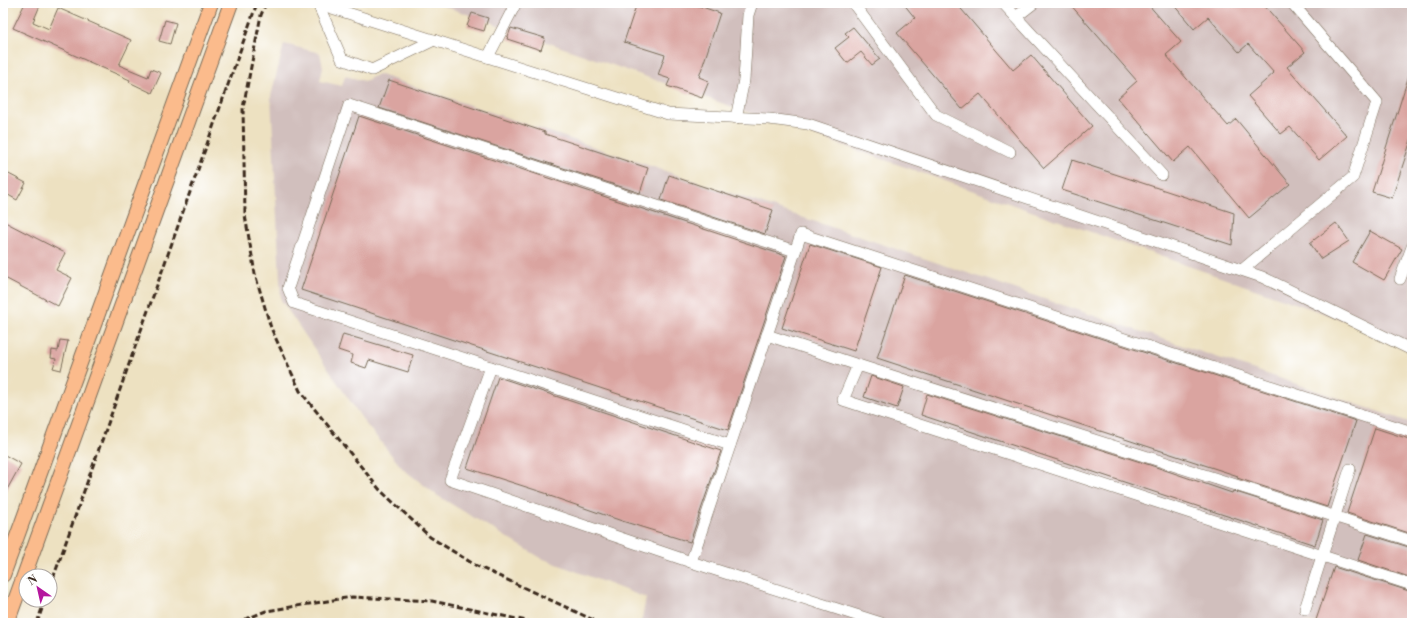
<svg xmlns="http://www.w3.org/2000/svg" width="1415" height="626" font-family="'Libre Bodoni',serif">
	<style>
		.industrial { fill: #d1bfbd }
		.building { fill: #daa4a0 }
		.lines { fill: none; stroke-linecap: round; stroke-linejoin: round }
		.minor-casing { stroke: #796a57; stroke-width: 12 }
		.major-casing { stroke: #796a57; stroke-width: 16 }
		.minor { stroke: #fff; stroke-width: 11 }
		.major { stroke: #fbbb8c; stroke-width: 14 }
		.rail { stroke: #3b2a1e; stroke-width: 3; stroke-dasharray: 6 3; stroke-linecap: butt }
	</style>
	<rect width="100%" height="100%" fill="#fff"/>
	<filter id="ink" filterUnits="userSpaceOnUse"><feTurbulence type="fractalNoise" baseFrequency=".025" numOctaves="2"/><feDisplacementMap in="SourceGraphic" scale="8" xChannelSelector="R" yChannelSelector="G"/><feConvolveMatrix kernelMatrix="1 2 1 2 8 2 1 2 1" color-interpolation-filters="sRGB"/></filter>
	<filter id="wash" filterUnits="userSpaceOnUse"><feTurbulence type="fractalNoise" baseFrequency=".012" numOctaves="4" result="noise"/><feDisplacementMap in="SourceGraphic" scale="16" xChannelSelector="R" yChannelSelector="G"/><feGaussianBlur stdDeviation="0.9" result="paint"/><feColorMatrix in="noise" values="0 0 0 0 0 0 0 0 0 0 0 0 0 0 0 0 0 1.4 0 .05"/><feComposite in="paint" operator="in"/></filter>
	<g filter="url(#wash)">
		<rect width="100%" height="100%" fill="#ede1c1"/>
		<g class="industrial">
			<polygon points="435,3 1412,3 1412,344"/>
			<polygon points="284,44 320,53 323,67 320,81 342,86 345,76 365,81 378,74 1412,423 1412,623 641,623 646,598 541,558 438,496 403,469 365,423 281,300 271,96"/>
		</g>
		<g id="blocks">
			<g class="building">
				<polygon points="25,3 41,3 33,22 49,29 58,8 131,40 119,65 148,77 151,69 161,73 152,93 129,82 130,80 13,28"/>
				<polygon points="637,3 690,3 720,13 699,77 709,81 702,98 667,86 670,79 658,75 665,55 624,42"/>
				<polygon points="903,3 956,3 1013,70 1031,55 1092,126 1044,168 980,94 962,109 897,33 915,18"/>
				<polygon points="1069,3 1147,3 1181,42 1166,55 1228,126 1236,119 1290,184 1249,218 1190,147 1173,162 1118,98 1137,81"/>
				<polygon points="1172,3 1262,3 1305,52 1287,67 1347,136 1319,160 1290,127 1281,134 1248,96 1274,73 1248,44 1239,52 1208,17 1194,29"/>
				<polygon points="472,13 488,18 484,31 467,26"/>
				<polygon points="165,20 176,23 170,44 159,41"/>
				<polygon points="853,27 880,59 872,65 861,52 847,63 835,48 849,37 845,33"/>
				<polygon points="511,28 545,38 541,50 507,39"/>
				<polygon points="1410,72 1412,72 1412,137 1392,198 1372,192"/>
				<polygon points="389,80 545,132 545,134 648,168 640,193 379,108"/>
				<polygon points="359,116 786,256 728,430 301,290"/>
				<polygon points="1072,160 1234,213 1232,245 1062,190"/>
				<polygon points="3,171 26,183 17,200 3,192"/>
				<polygon points="669,175 773,210 765,234 661,200"/>
				<polygon points="3,221 65,253 56,270 72,278 58,306 3,277"/>
				<polygon points="1336,223 1349,241 1321,259 1310,243"/>
				<polygon points="1370,231 1402,249 1384,280 1352,262"/>
				<polygon points="810,244 882,267 854,351 782,328"/>
				<polygon points="905,275 1356,421 1327,507 1237,478 1238,476 877,358"/>
				<polygon points="343,334 413,355 408,372 369,360 366,368 351,363 353,355 338,350"/>
				<polygon points="60,340 68,341 61,370 53,368 56,359 51,358 52,350 58,351"/>
				<polygon points="871,376 904,387 897,408 864,397"/>
				<polygon points="498,377 721,451 690,542 622,521 547,495 548,494 467,468"/>
				<polygon points="927,394 1150,465 1232,493 1233,491 1323,520 1315,545 921,415"/>
				<polygon points="1375,428 1412,440 1412,534 1347,513"/>
				<polygon points="3,454 21,464 3,497"/>
				<polygon points="1367,534 1412,548 1412,578 1358,560"/>
				<polygon points="1334,567 1412,592 1412,623 1315,623"/>
			</g>
		</g>
	</g>
	<g filter="url(#ink)">
		<use href="#blocks" fill-opacity="0" stroke="#796a57" stroke-width="1"/>
		<g class="lines">
			<g class="minor-casing">
				<g id="minor">
					<polyline points="316,3 668,114 769,119 808,124 1262,277 1412,350"/>
					<polyline points="853,3 936,115 1010,152"/>
					<polyline points="1003,3 1162,175"/>
					<polyline points="318,4 342,59 372,70 434,40"/>
					<polyline points="1016,17 1034,3"/>
					<polyline points="488,57 516,3"/>
					<polyline points="736,118 744,80 748,15 752,3"/>
					<polyline points="1242,270 1353,177 1377,102 1292,3"/>
					<polyline points="1400,279 1412,247"/>
					<polyline points="767,335 858,365"/>
					<polyline points="491,367 450,480 691,562 881,623"/>
					<polyline points="730,445 294,303 288,288 349,105 795,251"/>
					<polyline points="1412,541 858,365 843,400 1412,585"/>
					<polyline points="691,562 801,234 1412,432"/>
					<polyline points="1305,609 1350,469"/>
				</g>
			</g>
			<g class="major-casing">
				<g id="major">
					<polyline points="3,575 211,3"/>
					<polyline points="7,623 231,3"/>
				</g>
			</g>
			<use href="#minor" class="minor"/>
			<use href="#major" class="major"/>
			<g class="rail">
				<polyline points="266,3 261,15 243,108 245,215 255,274 271,328 300,391 380,490 430,537 475,565 600,623"/>
				<polyline points="50,587 257,3"/>
				<polyline points="37,623 45,600"/>
				<polyline points="236,623 266,611 352,597 432,601 536,623"/>
			</g>
		</g>
	</g>
	<rect width="1415" height="626" fill="none" stroke="#fff" stroke-width="16"/>
	<g transform="translate(38 588) rotate(326)"><circle r="19" fill="#ffffff" stroke="#b1aaa5"/>
	<path d="M0-3L7 15L0 10L-7 15Z" fill="#b5179e"/>
	<text y="-6" font-size="11" font-weight="bold" text-anchor="middle" fill="#3b2a1e">N</text>
	</g>
</svg>
